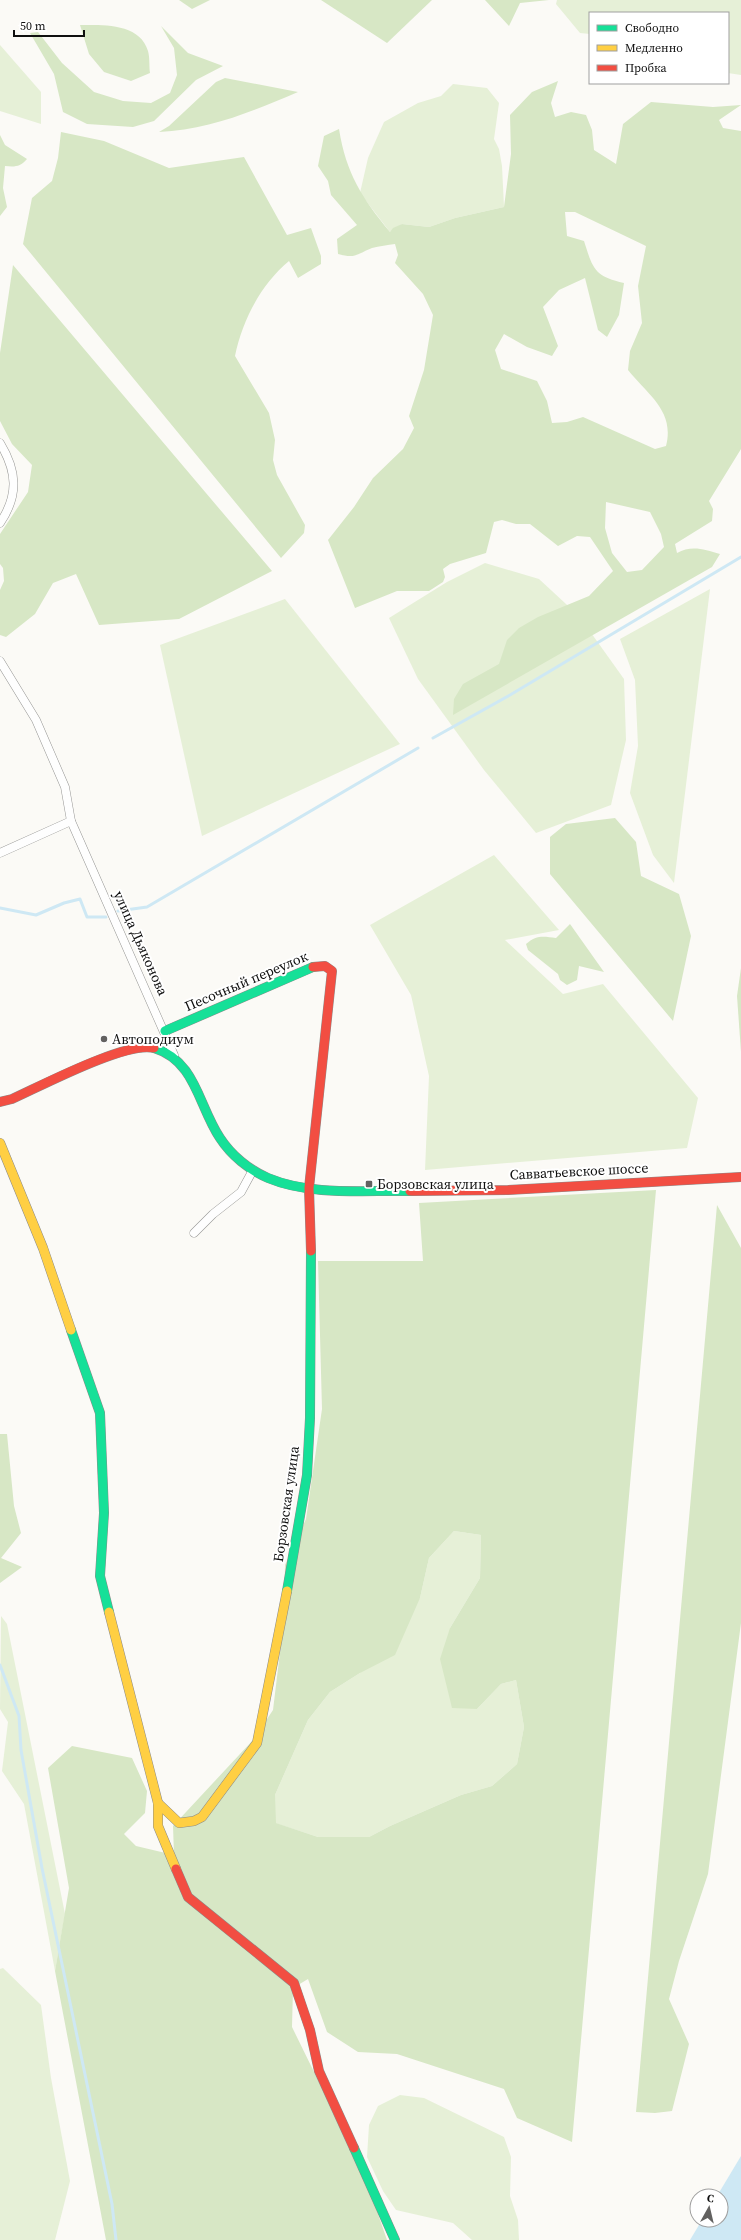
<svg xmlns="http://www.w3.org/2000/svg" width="741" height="2240" font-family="'Source Serif 4',serif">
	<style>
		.green { fill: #e6f0d7 }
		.forest { fill: #d7e7c5; fill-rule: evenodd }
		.water { fill: #cee8f4 }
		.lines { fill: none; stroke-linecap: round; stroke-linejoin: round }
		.stream { stroke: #cee8f4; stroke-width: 3 }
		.street-casing { stroke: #959593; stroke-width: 9 }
		.fast-casing { stroke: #8c8b8a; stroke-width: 10 }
		.slow-casing { stroke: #8c8b8a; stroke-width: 10 }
		.jam-casing { stroke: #8c8b8a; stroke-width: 10 }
		.street { stroke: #fefefe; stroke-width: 8 }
		.fast { stroke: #16e098; stroke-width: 9 }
		.slow { stroke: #ffcf43; stroke-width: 9 }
		.jam { stroke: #f24e42; stroke-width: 9 }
		.poi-dot { fill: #626160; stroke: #fff; stroke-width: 1.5 }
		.labels { text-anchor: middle; stroke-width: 4; stroke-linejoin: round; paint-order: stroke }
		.street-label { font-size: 14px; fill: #0f0f0f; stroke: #fff }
		.poi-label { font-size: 14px; fill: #0f0f0f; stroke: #fff; text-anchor: start }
	</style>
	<rect width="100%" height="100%" fill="#fbfaf6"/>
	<g class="green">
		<polygon points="557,0 741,0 741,75 728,73 728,13 590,13 590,34 580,33 556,4"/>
		<polygon points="0,45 41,92 41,124 0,111"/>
		<polygon points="453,84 487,88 499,103 494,139 499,149 502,166 504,207 455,218 429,227 402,224 390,232 360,193 368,158 384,122 418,103 441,96"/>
		<polygon points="485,563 539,579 579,616 624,679 626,740 611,805 536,833 484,770 418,679 389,618 447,582"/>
		<polygon points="710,589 674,883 653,855 630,793 638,746 635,680 620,639"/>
		<polygon points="285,599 400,744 202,836 160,645"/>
		<polygon points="494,855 559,930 505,940 563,994 603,984 698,1098 687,1148 425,1170 429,1076 411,995 370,925"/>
		<polygon points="454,1531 481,1535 480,1578 450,1628 477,1709 501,1684 516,1680 524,1727 517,1764 492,1786 461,1795 390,1826 369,1837 318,1837 275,1823 275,1795 308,1720 330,1692 360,1673 420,1598 429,1558"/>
		<polygon points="1,1616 7,1624 65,1914 55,1971 24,1804 2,1771 8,1722 0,1709"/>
		<polygon points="3,1968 41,2005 51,2078 70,2181 55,2240 0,2240 0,1969"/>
		<polygon points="400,2095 424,2098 504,2137 511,2157 510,2196 518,2220 519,2240 472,2240 453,2223 396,2210 383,2191 367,2157 369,2125 378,2106"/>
	</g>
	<g class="forest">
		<polygon points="179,0 210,0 192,9"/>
		<polygon points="321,0 432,0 387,43"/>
		<polygon points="485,0 549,0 520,3 509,26"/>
		<path d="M80,25C103,25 140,23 148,51C150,58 149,67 150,73L131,81L104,72L89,54Z"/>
		<polygon points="161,26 188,53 223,66 196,80 154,121 133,127 87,124 63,112 54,74 30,33 38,32 62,63 94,92 123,101 151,103 170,93 177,75 174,48"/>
		<path d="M225,78L298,92C253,111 209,130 159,132L169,126L216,82Z"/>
		<path d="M558,81L551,103L555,117L571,112L586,115L592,130L594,150L616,164L623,124L651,102L713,107L741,105L719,120L723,128L741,131V449L709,501L713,509L712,521L675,544L677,553C691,545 704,549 720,554L712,567L453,715L454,699L463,684L499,664L507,640L519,628L538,617L589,596L613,571L590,537L577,536L558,546L530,524H516L502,520L494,522L486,553L450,564L443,569L445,577L443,582L429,591H397L355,608L328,540L354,507L373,478L403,449L414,428L409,416L424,370L433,315L423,294L395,263L398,255L395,244C388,245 379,246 372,248C357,254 356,259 338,254L337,239L357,225L331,195L328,181L318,166L324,136L339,129C346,173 362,198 390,232L393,228L402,224L429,227L455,218L504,207L511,154L510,115L532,92ZM565,212H575L646,246L638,286L642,323L630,351L628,370C648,395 675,411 666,446L655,449L583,417L567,422L552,423L547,401L537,381L501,369L495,350L504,334L527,347L552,356L558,346L543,307L559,290L585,278L598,330L607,337L619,315L624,283C594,276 593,269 584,241L567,236ZM606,502L650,512L661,534L664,547L642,570L627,572L612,553L605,528Z"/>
		<path d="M61,132L104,141L169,168L244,157L287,235L311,228L321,256V264L298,278L289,261C261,284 242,321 235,356L269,413L275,440L273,460L277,475L305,525L304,533L281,558L23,244L32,198L52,181L58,158Z"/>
		<path d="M0,135L5,145L27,159C20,167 15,167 5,166L3,188L7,207L0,216Z"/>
		<polygon points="13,265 272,571 179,619 99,625 76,574 53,583 35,614 6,637 0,635 0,590 4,581 3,568 0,564 0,534 28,492 32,465 12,444 0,421 0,353"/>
		<polygon points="615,818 636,842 641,876 679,894 691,936 673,1021 550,874 550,837 566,824"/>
		<path d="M570,924L604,972L579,966L577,980L567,985L560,980L558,974L528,950L526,944C536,935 543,936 556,938Z"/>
		<polygon points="741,968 741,1052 737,996"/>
		<path d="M656,1190L572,2142L517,2118L504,2089L397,2054L358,2052L327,2032L308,1979L293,1988L292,2027L364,2174L387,2240H106L55,1971L69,1888L48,1768L72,1746L132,1758L147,1791L145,1813L124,1834L136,1846L174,1855L173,1826L253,1740L273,1710L284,1619L285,1565L306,1519L322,1409L318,1261H423L419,1203ZM454,1531L481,1535L480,1578L450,1628L440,1659L452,1708L477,1709L501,1684L516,1680L524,1727L517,1764L492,1786L461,1795L390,1826L369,1837H318L276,1823L275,1795L308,1720L330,1692L360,1673L395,1655L420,1598L429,1558Z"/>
		<polygon points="717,1205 741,1248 741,1623 708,1874 679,1961 669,1999 689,2044 672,2111 655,2113 636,2112"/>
		<polygon points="0,1434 7,1434 14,1506 21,1533 1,1558 22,1567 0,1583"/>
	</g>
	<polygon class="water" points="741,2156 741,2240 690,2240 702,2220 721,2220 721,2196 717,2196"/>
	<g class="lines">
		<g class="stream">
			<polyline points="433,738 510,695 741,557"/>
			<polyline points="0,908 36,915 64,903 80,899 87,917 106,917"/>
			<polyline points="118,911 147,907 418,748"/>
			<polyline points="0,1665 19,1716 21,1750 42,1868 112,2204 116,2240"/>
		</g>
		<g class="street-casing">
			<g id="street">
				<path d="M0,443C17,471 19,495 0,523"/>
				<polyline points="0,661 36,720 65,787 71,821 174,1055"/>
				<polyline points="0,853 71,821"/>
				<polyline points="194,1233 213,1214 241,1192 253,1170"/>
			</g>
		</g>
		<g class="fast-casing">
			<g id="fast">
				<polyline points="165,1031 313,967"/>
				<path d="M154,1048C196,1061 198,1105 220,1138C231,1155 249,1170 268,1178C311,1196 364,1190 410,1191"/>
				<polyline points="71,1330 100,1413 104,1513 100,1576 109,1612"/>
				<polyline points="287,1591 307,1475 310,1418 311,1251"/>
				<polyline points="354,2148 395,2240"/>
			</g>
		</g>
		<g class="slow-casing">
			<g id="slow">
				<polyline points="0,1143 43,1248 71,1330"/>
				<polyline points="109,1612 158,1803 158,1826 176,1869"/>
				<polyline points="158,1803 179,1823 194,1821 202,1817 257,1743 287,1591"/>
			</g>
		</g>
		<g class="jam-casing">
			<g id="jam">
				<path d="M0,1102L12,1099C41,1086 126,1041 154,1048"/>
				<polyline points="410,1191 508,1190 741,1177"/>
				<polyline points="311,1251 309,1188 332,971 325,966 313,967"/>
				<polyline points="176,1869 188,1897 294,1983 310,2030 319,2071 354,2148"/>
			</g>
		</g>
		<use href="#street" class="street"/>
		<use href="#fast" class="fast"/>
		<use href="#slow" class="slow"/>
		<use href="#jam" class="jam"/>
	</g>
	<g class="poi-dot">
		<circle cx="104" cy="1039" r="4"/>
		<rect x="365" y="1180" width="8" height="8" rx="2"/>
	</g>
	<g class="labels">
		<g class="street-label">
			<text transform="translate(141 943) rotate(66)" y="5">улица Дьяконова</text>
			<text transform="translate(246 981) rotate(-23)" y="5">Песочный переулок</text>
			<text transform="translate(579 1171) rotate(-3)" y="5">Савватьевское шоссе</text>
			<text transform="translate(286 1504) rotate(-82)" y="5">Борзовская улица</text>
		</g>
		<g class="poi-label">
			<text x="112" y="1044">Автоподиум</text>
			<text x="377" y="1189">Борзовская улица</text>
		</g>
	</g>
	<rect x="589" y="12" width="140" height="72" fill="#ffffff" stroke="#9f9f9f"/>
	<rect x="597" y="25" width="20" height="6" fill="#16e098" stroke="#9f9f9f"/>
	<text x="625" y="32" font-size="12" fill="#0f0f0f">Свободно</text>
	<rect x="597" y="45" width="20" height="6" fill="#ffcf43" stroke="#9f9f9f"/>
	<text x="625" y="52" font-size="12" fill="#0f0f0f">Медленно</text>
	<rect x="597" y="65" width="20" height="6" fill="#f24e42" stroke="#9f9f9f"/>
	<text x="625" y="72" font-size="12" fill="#0f0f0f">Пробка</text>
	<g transform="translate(709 2208) rotate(8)"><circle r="19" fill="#ffffff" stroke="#9f9f9f"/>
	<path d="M0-3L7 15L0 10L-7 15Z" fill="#626160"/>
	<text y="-6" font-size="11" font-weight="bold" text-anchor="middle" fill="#0f0f0f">С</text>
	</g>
	<path d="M14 30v6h70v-6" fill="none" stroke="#0f0f0f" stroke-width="2"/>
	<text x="20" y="30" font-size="12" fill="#0f0f0f" stroke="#ffffff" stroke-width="3" paint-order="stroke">50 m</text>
</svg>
